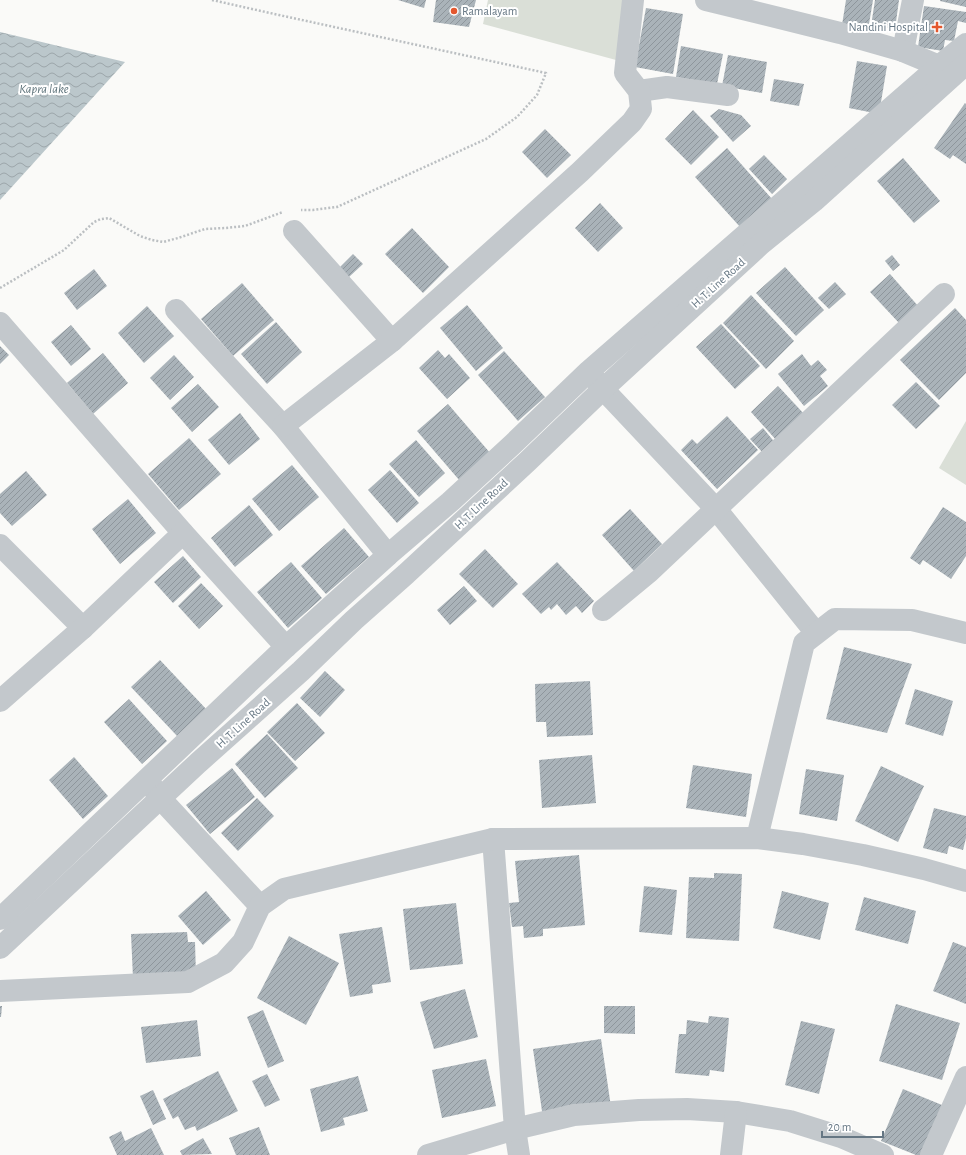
<svg xmlns="http://www.w3.org/2000/svg" width="966" height="1155" font-family="'Alegreya Sans',sans-serif">
	<style>
		.park { fill: #dadfd7 }
		.water { fill: url(#water-waves) }
		.building { fill: url(#building-hatch) }
		.lines { fill: none; stroke-linecap: round; stroke-linejoin: round }
		.path { stroke: #bbbfc2; stroke-width: 2.5; stroke-dasharray: 2 2; stroke-linecap: butt }
		.minor { stroke: #c3c8cc; stroke-width: 22 }
		.tertiary { stroke: #c3c8cc; stroke-width: 22 }
		.poi-dot { fill: #e4572e; stroke: #fff; stroke-width: 1.5 }
		.labels { text-anchor: middle; stroke-width: 4; stroke-linejoin: round; paint-order: stroke }
		.poi-label { font-size: 12px; fill: #657683; stroke: #fff; text-anchor: start }
		.street-label { font-size: 12px; fill: #657683; stroke: #fff }
		.water-label { font-size: 13px; font-style: italic; fill: #60757c; stroke: #fff }
	</style>
	<defs>
		<pattern id="water-waves" width="16" height="10" patternUnits="userSpaceOnUse"><rect width="16" height="10" fill="#bbc7cb"/><path d="M0 5q4-4 8 0t8 0" fill="none" stroke="#9ca6aa"/></pattern>
		<pattern id="building-hatch" width="6" height="6" patternUnits="userSpaceOnUse"><rect width="6" height="6" fill="#aab3b9"/><path d="M-1 1l2-2M0 6l6-6M5 7l2-2" fill="none" stroke="#8e969c"/></pattern>
	</defs>
	<rect width="100%" height="100%" fill="#fafaf8"/>
	<g class="park">
		<polygon points="488,0 628,0 616,60 483,24"/>
		<polygon points="966,421 966,485 939,468"/>
	</g>
	<polygon class="water" points="0,32 125,62 0,200"/>
	<g class="building">
		<polygon points="398,0 426,0 424,8"/>
		<polygon points="436,0 476,0 469,27 433,22"/>
		<polygon points="846,0 873,0 868,30 842,25"/>
		<polygon points="875,0 899,0 895,29 871,26"/>
		<polygon points="940,0 966,0 966,7 940,1"/>
		<polygon points="924,6 966,12 966,23 958,21 954,41 945,40 943,51 918,47"/>
		<polygon points="646,8 683,14 673,74 635,67"/>
		<polygon points="681,46 723,54 717,84 676,77"/>
		<polygon points="728,55 767,62 762,93 722,86"/>
		<polygon points="857,61 887,66 879,114 849,108"/>
		<polygon points="774,79 804,84 799,106 770,101"/>
		<polygon points="965,103 966,104 966,164 953,155 950,159 934,148"/>
		<polygon points="719,109 741,115 751,126 733,142 710,116"/>
		<polygon points="693,110 719,137 691,165 665,139"/>
		<polygon points="545,129 571,155 547,178 522,152"/>
		<polygon points="727,148 772,199 741,228 695,177"/>
		<polygon points="764,155 787,179 772,194 749,169"/>
		<polygon points="903,158 940,201 914,223 877,181"/>
		<polygon points="600,203 623,228 598,252 575,228"/>
		<polygon points="412,228 449,267 423,293 385,254"/>
		<polygon points="353,254 363,264 349,277 340,267"/>
		<polygon points="892,255 900,265 893,271 885,261"/>
		<polygon points="785,267 824,310 796,336 756,293"/>
		<polygon points="94,269 107,286 77,310 64,293"/>
		<polygon points="890,274 919,307 900,324 870,292"/>
		<polygon points="835,282 846,294 829,309 818,298"/>
		<polygon points="242,283 274,320 233,356 201,319"/>
		<polygon points="751,295 794,341 766,369 723,323"/>
		<polygon points="467,305 503,348 476,371 440,328"/>
		<polygon points="147,306 174,336 144,363 118,333"/>
		<polygon points="955,308 966,320 966,373 939,400 900,360"/>
		<polygon points="276,322 302,352 267,384 241,354"/>
		<polygon points="721,324 760,366 735,389 696,347"/>
		<polygon points="71,325 91,349 71,366 51,342"/>
		<polygon points="0,346 9,355 0,364"/>
		<polygon points="438,350 445,358 449,354 470,378 447,399 419,368"/>
		<polygon points="504,351 545,397 518,421 478,375"/>
		<polygon points="103,353 128,383 93,414 67,383"/>
		<polygon points="802,354 811,366 818,360 827,370 820,376 828,386 804,406 778,374"/>
		<polygon points="174,355 194,377 170,400 150,378"/>
		<polygon points="916,382 940,406 916,429 892,405"/>
		<polygon points="198,384 219,407 192,432 171,408"/>
		<polygon points="778,386 806,416 778,442 751,412"/>
		<polygon points="448,404 491,454 460,481 417,431"/>
		<polygon points="240,413 260,439 229,465 208,440"/>
		<polygon points="727,416 758,450 717,489 681,450 692,439 697,444"/>
		<polygon points="763,428 776,444 764,454 750,439"/>
		<polygon points="189,438 221,474 179,510 148,474"/>
		<polygon points="416,440 445,473 419,497 389,464"/>
		<polygon points="292,465 319,497 279,531 252,499"/>
		<polygon points="390,470 419,503 397,523 368,490"/>
		<polygon points="26,471 47,495 12,526 0,513 0,494"/>
		<polygon points="128,499 156,533 120,564 92,529"/>
		<polygon points="249,505 273,535 235,567 211,538"/>
		<polygon points="943,507 966,522 966,556 951,579 923,560 920,565 910,558"/>
		<polygon points="630,509 662,544 634,571 602,535"/>
		<polygon points="344,528 369,557 326,594 301,566"/>
		<polygon points="485,549 518,584 493,608 459,574"/>
		<polygon points="183,556 201,577 173,603 154,582"/>
		<polygon points="291,562 322,598 288,628 257,592"/>
		<polygon points="557,562 594,601 582,613 576,606 566,615 557,604 551,610 549,607 541,614 522,594"/>
		<polygon points="201,583 223,606 199,629 178,606"/>
		<polygon points="464,586 477,601 450,625 437,610"/>
		<polygon points="844,647 912,664 887,733 826,719"/>
		<polygon points="160,660 207,710 178,737 131,687"/>
		<polygon points="325,671 345,690 320,717 300,698"/>
		<polygon points="590,681 593,735 547,737 546,722 536,722 535,684"/>
		<polygon points="915,689 953,701 943,736 905,724"/>
		<polygon points="129,699 167,741 142,764 104,722"/>
		<polygon points="297,703 325,733 295,761 267,732"/>
		<polygon points="267,734 298,768 265,798 235,764"/>
		<polygon points="592,755 596,803 542,808 539,760"/>
		<polygon points="74,757 108,796 83,819 49,780"/>
		<polygon points="693,765 752,774 746,817 686,808"/>
		<polygon points="881,766 924,786 898,842 855,821"/>
		<polygon points="232,768 255,797 210,834 186,805"/>
		<polygon points="806,769 844,775 837,821 799,814"/>
		<polygon points="257,798 274,816 238,851 221,833"/>
		<polygon points="934,808 966,816 966,838 963,850 949,846 947,854 923,848"/>
		<polygon points="579,855 585,925 543,929 543,936 524,938 523,926 512,927 509,903 519,902 515,861"/>
		<polygon points="714,873 742,874 739,941 686,938 689,877 714,878"/>
		<polygon points="644,886 677,890 672,935 639,932"/>
		<polygon points="206,891 231,920 203,945 178,916"/>
		<polygon points="782,891 829,903 820,940 773,928"/>
		<polygon points="864,897 916,911 908,944 855,930"/>
		<polygon points="456,903 463,964 410,970 403,909"/>
		<polygon points="382,927 391,982 372,985 373,993 350,997 339,934"/>
		<polygon points="187,932 188,942 195,942 196,976 133,978 131,934"/>
		<polygon points="289,936 339,963 306,1025 257,998"/>
		<polygon points="953,942 966,947 966,1004 933,991"/>
		<polygon points="465,989 478,1037 434,1049 420,1002"/>
		<polygon points="896,1004 960,1023 942,1080 879,1061"/>
		<polygon points="0,1006 2,1006 1,1017 0,1017"/>
		<polygon points="604,1006 635,1006 635,1034 604,1033"/>
		<polygon points="263,1010 284,1061 268,1068 247,1017"/>
		<polygon points="709,1016 729,1018 724,1072 710,1070 709,1076 675,1073 679,1034 686,1034 687,1020 708,1023"/>
		<polygon points="197,1020 201,1056 146,1063 141,1027"/>
		<polygon points="801,1021 835,1029 819,1094 785,1085"/>
		<polygon points="601,1039 611,1107 543,1118 533,1049"/>
		<polygon points="486,1059 496,1106 442,1118 432,1070"/>
		<polygon points="218,1071 238,1111 197,1131 195,1126 185,1130 178,1116 173,1119 163,1099"/>
		<polygon points="267,1074 280,1100 265,1107 252,1081"/>
		<polygon points="358,1076 368,1111 343,1118 345,1125 321,1132 310,1089"/>
		<polygon points="903,1089 942,1105 921,1155 916,1155 881,1141"/>
		<polygon points="153,1090 166,1119 153,1125 140,1096"/>
		<polygon points="259,1127 270,1155 236,1155 229,1138"/>
		<polygon points="151,1128 164,1155 117,1155 109,1137 121,1131 125,1141"/>
		<polygon points="203,1138 212,1154 182,1155 180,1151"/>
	</g>
	<g class="lines">
		<g class="path">
			<polyline points="212,0 279,15 546,73 537,95 517,117 486,139 337,207 313,210 301,210"/>
			<polyline points="0,288 64,250 94,222 101,219 109,218 140,236 152,240 163,242 178,238 205,229 225,228 245,226 283,212"/>
		</g>
		<g class="minor">
			<polyline points="903,51 913,0"/>
			<polyline points="639,91 667,87 728,95"/>
			<polyline points="294,231 392,341"/>
			<polyline points="176,310 283,426 388,555"/>
			<polyline points="0,323 183,533 286,647"/>
			<polyline points="591,374 603,389 716,509 816,633"/>
			<polyline points="283,426 392,341 580,172 632,122 641,109 639,91 625,73 633,0"/>
			<polyline points="0,545 83,628"/>
			<polyline points="603,610 649,572 944,294"/>
			<polyline points="0,701 83,628 183,533"/>
			<polyline points="149,782 160,798 260,906"/>
			<polyline points="757,838 804,643 835,619 912,620 966,633"/>
			<polyline points="493,839 515,1129 519,1155"/>
			<polyline points="0,991 188,982 224,963 243,942 260,906 284,889 493,839 757,838 803,844 863,855 924,869 966,881"/>
			<polyline points="428,1155 515,1129 574,1115 639,1110 687,1109 736,1112 790,1121 841,1137 883,1155"/>
			<polyline points="731,1155 736,1112"/>
			<polyline points="931,1155 966,1077"/>
		</g>
		<g class="tertiary">
			<polyline points="706,0 840,33 903,51 939,66"/>
			<polyline points="0,919 286,647 388,555 450,502 513,444 589,371 939,66 966,44"/>
			<polyline points="0,948 198,763 301,671 354,620 406,574 528,461 603,389 761,244 814,201 966,64"/>
		</g>
	</g>
	<g class="poi-dot">
		<circle cx="454" cy="11" r="4"/>
		<path d="M935 21h4v4h4v4h-4v4h-4v-4h-4v-4h4z"/>
	</g>
	<g class="labels">
		<g class="poi-label">
			<text x="462" y="15">Ramalayam</text>
			<text x="928" y="31" text-anchor="end">Nandini Hospital</text>
		</g>
		<g class="street-label">
			<text transform="translate(718 283) rotate(-42)" y="4">H. T. Line Road</text>
			<text transform="translate(481 504) rotate(-43)" y="4">H. T. Line Road</text>
			<text transform="translate(243 723) rotate(-42)" y="4">H. T. Line Road</text>
		</g>
		<g class="water-label">
			<text x="44" y="93">Kapra lake</text>
		</g>
	</g>
	<path d="M822 1131v6h61v-6" fill="none" stroke="#657683" stroke-width="2"/>
	<text x="828" y="1131" font-size="12" fill="#657683" stroke="#ffffff" stroke-width="3" paint-order="stroke">20 m</text>
</svg>
